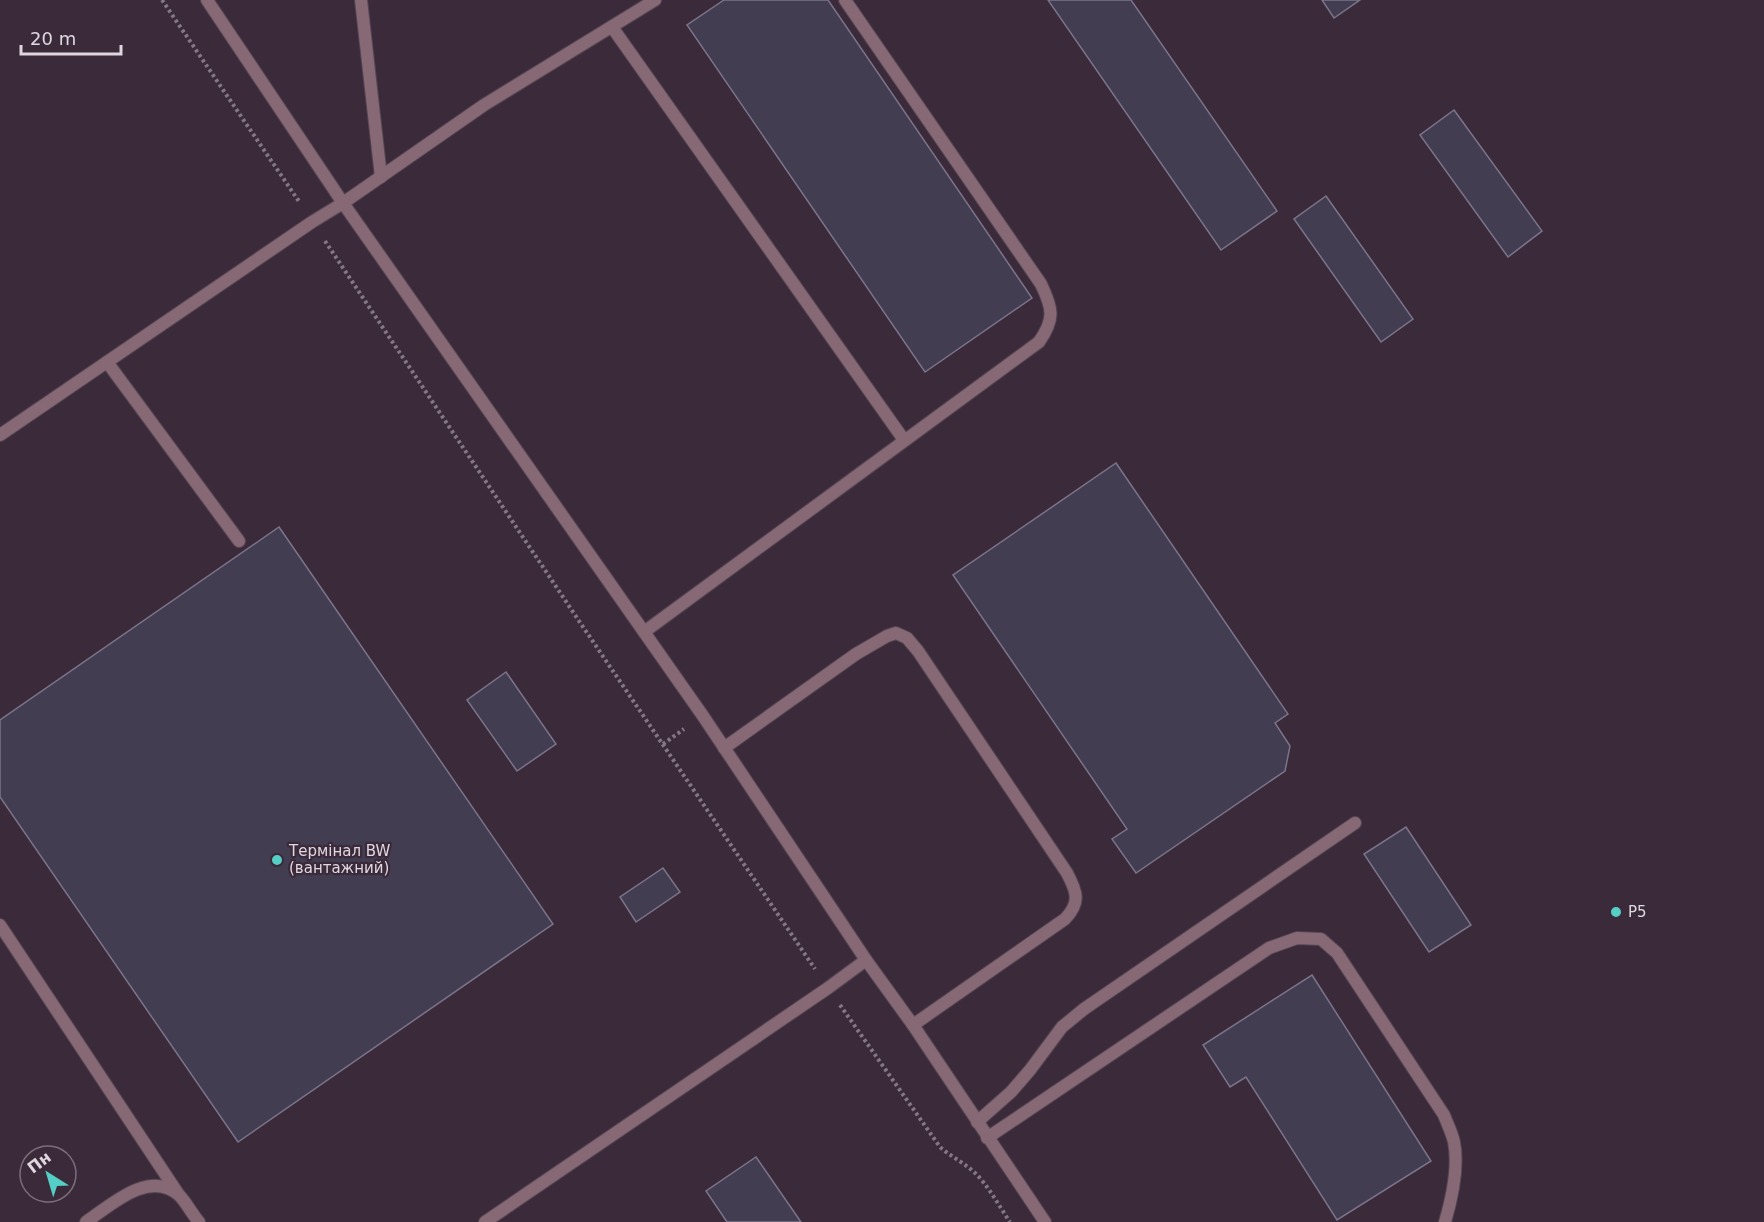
<svg xmlns="http://www.w3.org/2000/svg" width="1764" height="1222" font-family="'DejaVu Sans',sans-serif">
	<style>
		.building { fill: #433d51; stroke: #7b748b; stroke-width: 1.5 }
		.lines { fill: none; stroke-linecap: round; stroke-linejoin: round }
		.service-casing { stroke: #554654; stroke-width: 14 }
		.path { stroke: #847784; stroke-width: 4; stroke-dasharray: 3 3; stroke-linecap: butt }
		.service { stroke: #866974; stroke-width: 12 }
		.poi-dot { fill: #55cec6; stroke: #3a2a3a; stroke-width: 2 }
		.labels { text-anchor: middle; stroke-width: 4.5; stroke-linejoin: round; paint-order: stroke }
		.poi-label { font-size: 15px; fill: #e0d6df; stroke: #3a2a3a; text-anchor: start }
	</style>
	<rect width="100%" height="100%" fill="#3a2a3a"/>
	<g class="building">
		<polygon points="724,0 828,0 1032,298 925,372 687,25"/>
		<polygon points="1048,0 1131,0 1277,211 1221,250"/>
		<polygon points="1322,0 1360,0 1334,18"/>
		<polygon points="1454,110 1542,231 1508,257 1420,135"/>
		<polygon points="1326,196 1413,319 1381,342 1294,219"/>
		<polygon points="1116,463 1288,714 1275,723 1290,746 1285,771 1136,873 1112,839 1127,829 953,575"/>
		<polygon points="279,527 553,924 238,1142 0,797 0,720"/>
		<polygon points="506,672 556,744 517,771 467,700"/>
		<polygon points="1406,827 1471,925 1429,952 1364,854"/>
		<polygon points="663,868 680,892 636,922 620,897"/>
		<polygon points="1312,975 1431,1161 1337,1220 1246,1077 1230,1087 1203,1045"/>
		<polygon points="756,1157 801,1222 727,1222 706,1191"/>
	</g>
	<g class="lines">
		<g class="service-casing">
			<g id="service">
				<polyline points="207,0 343,203 703,716 866,960 913,1025 1045,1222"/>
				<polyline points="361,0 381,177"/>
				<polyline points="612,27 904,440"/>
				<polyline points="107,362 239,541"/>
				<polyline points="0,435 312,222 343,203 484,105 655,0"/>
				<path d="M644,632C776,536 907,438 1039,342C1055,319 1053,309 1041,284L845,0"/>
				<path d="M724,748L856,654L887,636L896,633L907,638L918,651L1067,873C1077,892 1081,902 1065,919L913,1025"/>
				<polyline points="0,925 179,1195"/>
				<polyline points="977,1122 1011,1092 1030,1070 1062,1027 1084,1009 1355,823"/>
				<path d="M987,1138L1269,948L1297,938L1321,939L1337,953L1444,1115C1447,1123 1452,1133 1454,1142C1459,1167 1452,1198 1445,1222"/>
				<path d="M86,1222C111,1205 149,1169 179,1195C186,1202 192,1214 199,1222"/>
				<polyline points="485,1222 828,988 866,960"/>
			</g>
		</g>
		<g class="path">
			<polyline points="162,0 300,203"/>
			<polyline points="325,241 577,618 815,969"/>
			<polyline points="663,744 684,729"/>
			<path d="M840,1005L940,1147C950,1156 963,1162 974,1172C988,1185 999,1206 1010,1222"/>
		</g>
		<use href="#service" class="service"/>
	</g>
	<g class="poi-dot">
		<circle cx="277" cy="860" r="6"/>
		<circle cx="1616" cy="912" r="6"/>
	</g>
	<g class="labels">
		<g class="poi-label">
			<text x="289" y="856">Термінал BW<tspan x="289" dy="17">(вантажний)</tspan></text>
			<text x="1628" y="917">P5</text>
		</g>
	</g>
	<g transform="translate(48 1174) rotate(323)"><circle r="28" fill="#3a2a3a" stroke="#7c6f7c" stroke-width="1.5"/>
	<path d="M0-4.5L10 22L0 15L-10 22Z" fill="#55cec6"/>
	<text y="-9" font-size="16" font-weight="bold" text-anchor="middle" fill="#e0d6df">Пн</text>
	</g>
	<path d="M21 45v9h100v-9" fill="none" stroke="#e0d6df" stroke-width="3"/>
	<text x="30" y="45" font-size="18" fill="#e0d6df" stroke="#3a2a3a" stroke-width="4.5" paint-order="stroke">20 m</text>
</svg>
